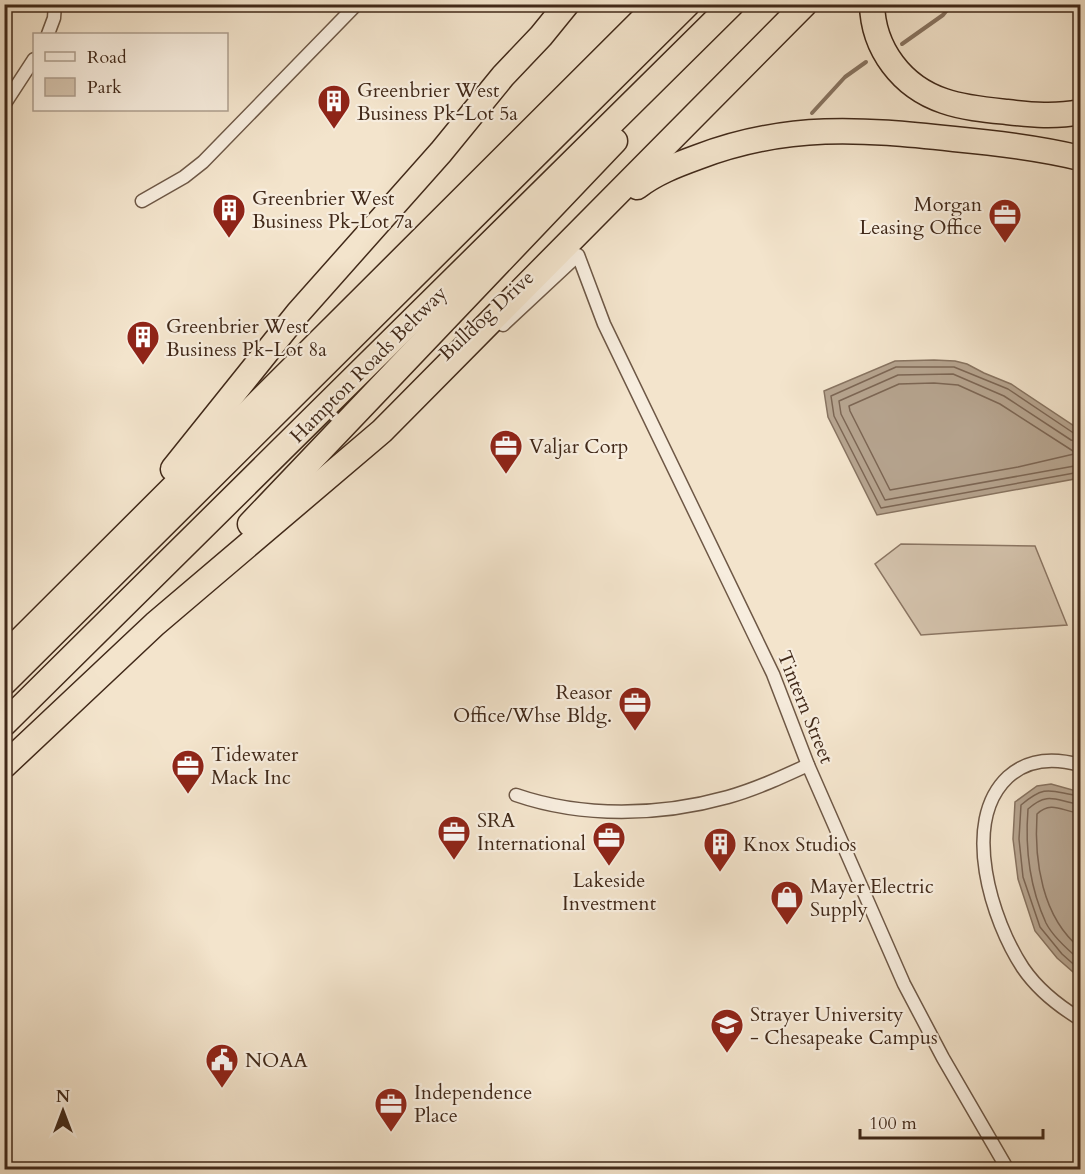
<svg xmlns="http://www.w3.org/2000/svg" width="1085" height="1174" font-family="Cardo,serif">
	<style>
		.green { fill: #d5c4ae; stroke: #8b7664; stroke-width: 1.5 }
		.water { fill: #b6a48f; stroke: #877360; stroke-width: 1.5 }
		.lines { fill: none; stroke-linecap: round; stroke-linejoin: round }
		.shore { stroke: #7c6654; stroke-width: 1.5 }
		.stream { stroke: #877360; stroke-width: 4 }
		.minor-casing { stroke: #6e5846; stroke-width: 15 }
		.motorway-casing { stroke: #412919; stroke-width: 27 }
		.minor { stroke: #f7edde; stroke-width: 12 }
		.motorway { stroke: #f3e4cc; stroke-width: 24 }
		.labels { text-anchor: middle; stroke-width: 4.5; stroke-linejoin: round; paint-order: stroke }
		.poi-label { font-size: 20px; fill: #412919; stroke: #f7edde; text-anchor: start }
		.street-label { font-size: 20px; fill: #412919; stroke: #f7edde }
	</style>
	<rect width="100%" height="100%" fill="#f3e4cc"/>
	<filter id="stains"><feTurbulence type="fractalNoise" baseFrequency=".00333" numOctaves="4"/><feColorMatrix values="0 0 0 0 .2 0 0 0 0 .09 0 0 0 0 .02 0 0 0 .5 -.17"/></filter>
	<radialGradient id="worn" r=".72"><stop offset=".6" stop-color="#630" stop-opacity="0"/><stop offset="1" stop-color="#630" stop-opacity=".3"/></radialGradient>
	<polygon class="green" points="901,544 1035,546 1067,625 921,635 875,564"/>
	<g class="water">
		<polygon points="934,360 955,361 967,364 984,373 1011,384 1080,430 1080,478 877,515 828,417 824,391 895,361"/>
		<polygon points="1051,784 1080,792 1080,978 1057,958 1035,931 1018,879 1013,839 1015,802 1037,786"/>
	</g>
	<g class="lines">
		<g class="shore">
			<polygon points="934,383 958,385 1000,404 1073,451 1074,454 1018,467 890,490 850,411 849,406 899,384"/>
			<polyline points="1080,435 1075,434 1008,389 954,367 896,367 831,396 834,416 881,508 1080,472"/>
			<polyline points="1080,442 1071,440 1004,396 953,374 898,375 839,401 841,414 885,500 1080,465"/>
			<path d="M1080,796C1051,792 1047,783 1021,805L1019,839L1023,877L1040,927L1062,954L1080,970"/>
			<path d="M1080,804C1057,802 1049,790 1028,809C1025,847 1030,888 1046,923C1053,937 1068,950 1080,960"/>
			<path d="M1080,813C1063,812 1052,800 1037,814C1034,861 1042,917 1080,948"/>
		</g>
		<g class="stream">
			<polyline points="902,44 943,15 952,4"/>
			<polyline points="812,113 845,77 866,62"/>
		</g>
		<g class="minor-casing">
			<g id="minor">
				<polyline points="48,34 54,18 55,4"/>
				<polyline points="4,105 34,59"/>
				<polyline points="142,201 184,177 203,162 357,4"/>
				<polyline points="503,325 578,255 604,324 773,674 808,765 904,984 943,1058 1008,1170"/>
				<path d="M1080,765C1055,758 1029,758 1008,777C960,822 992,921 1023,968C1038,990 1057,1005 1080,1019"/>
				<path d="M516,795C583,818 660,816 728,797C756,789 782,777 808,765"/>
			</g>
		</g>
		<g class="motorway-casing">
			<g id="motorway">
				<path d="M872,4C873,49 902,87 944,101C964,108 987,110 1007,112C1032,115 1056,117 1080,112"/>
				<path d="M637,187C655,173 676,165 698,157C787,123 862,129 954,139C997,143 1039,148 1080,158"/>
				<polyline points="173,469 298,313 441,152 503,76 541,36 567,4"/>
				<polyline points="250,524 615,141"/>
				<polyline points="4,656 658,4"/>
				<polyline points="4,683 688,4"/>
				<polyline points="4,724 732,4"/>
				<polyline points="4,766 155,624 382,431 805,4"/>
			</g>
		</g>
		<use href="#minor" class="minor"/>
		<use href="#motorway" class="motorway"/>
	</g>
	<defs>
		<g id="building-pin" transform="scale(1.725)"><path d="M0 17L-7.5 6A9.5 9.5 0 1 1 7.5 6Z" fill="#8f2418" stroke="#f7edde"/><path d="M-4-6H4V6H1V3H-1V6H-4ZM-2.5-4.3h1.7v1.8h-1.7ZM.8-4.3h1.7v1.8H.8ZM-2.5-1h1.7V.8h-1.7ZM.8-1h1.7V.8H.8Z" fill="#fff"/></g>
		<g id="office-pin" transform="scale(1.725)"><path d="M0 17L-7.5 6A9.5 9.5 0 1 1 7.5 6Z" fill="#8f2418" stroke="#f7edde"/><path d="M-6-3h4V-5.5h4V-3h4V5H-6ZM-1-4.5V-3h2v-1.5ZM-6 0V1H6V0Z" fill="#fff"/></g>
		<g id="shop-pin" transform="scale(1.725)"><path d="M0 17L-7.5 6A9.5 9.5 0 1 1 7.5 6Z" fill="#8f2418" stroke="#f7edde"/><path d="M-5-2.5h2.3a2.7 3.5 0 0 1 5.4 0H5L5.5 6h-11ZM-1.5-2.5h3a1.5 2.3 0 0 0-3 0Z" fill="#fff"/></g>
		<g id="university-pin" transform="scale(1.725)"><path d="M0 17L-7.5 6A9.5 9.5 0 1 1 7.5 6Z" fill="#8f2418" stroke="#f7edde"/><path d="M0-5L7-2L0 1L-7-2ZM-4 1L0 2.5L4 1V4Q0 6-4 4Z" fill="#fff"/></g>
		<g id="civic-pin" transform="scale(1.725)"><path d="M0 17L-7.5 6A9.5 9.5 0 1 1 7.5 6Z" fill="#8f2418" stroke="#f7edde"/><path d="M-.6-6.5H3V-4.5H.6V-3L4-1V1h2V6H-6V1h2V-1L-.6-3ZM-1.2 2.5V6h2.4V2.5Z" fill="#fff"/></g>
	</defs>
	<g fill-rule="evenodd">
		<use href="#building-pin" x="334" y="101"/>
		<use href="#building-pin" x="229" y="210"/>
		<use href="#office-pin" x="1005" y="215"/>
		<use href="#building-pin" x="143" y="337"/>
		<use href="#office-pin" x="506" y="446"/>
		<use href="#office-pin" x="635" y="703"/>
		<use href="#office-pin" x="188" y="766"/>
		<use href="#office-pin" x="454" y="832"/>
		<use href="#office-pin" x="609" y="838"/>
		<use href="#building-pin" x="720" y="844"/>
		<use href="#shop-pin" x="787" y="897"/>
		<use href="#university-pin" x="727" y="1025"/>
		<use href="#civic-pin" x="222" y="1060"/>
		<use href="#office-pin" x="391" y="1104"/>
	</g>
	<g class="labels">
		<g class="poi-label">
			<text x="357" y="97">Greenbrier West<tspan x="357" dy="23">Business Pk-Lot 5a</tspan></text>
			<text x="252" y="205">Greenbrier West<tspan x="252" dy="23">Business Pk-Lot 7a</tspan></text>
			<text x="982" y="211" text-anchor="end">Morgan<tspan x="982" dy="23">Leasing Office</tspan></text>
			<text x="166" y="333">Greenbrier West<tspan x="166" dy="23">Business Pk-Lot 8a</tspan></text>
			<text x="529" y="453">Valjar Corp</text>
			<text x="612" y="699" text-anchor="end">Reasor<tspan x="612" dy="23">Office/Whse Bldg.</tspan></text>
			<text x="211" y="761">Tidewater<tspan x="211" dy="23">Mack Inc</tspan></text>
			<text x="477" y="827">SRA<tspan x="477" dy="23">International</tspan></text>
			<text x="743" y="851">Knox Studios</text>
			<text x="609" y="887" text-anchor="middle">Lakeside<tspan x="609" dy="23">Investment</tspan></text>
			<text x="810" y="893">Mayer Electric<tspan x="810" dy="23">Supply</tspan></text>
			<text x="750" y="1021">Strayer University<tspan x="750" dy="23">- Chesapeake Campus</tspan></text>
			<text x="245" y="1067">NOAA</text>
			<text x="414" y="1099">Independence<tspan x="414" dy="23">Place</tspan></text>
		</g>
		<g class="street-label">
			<text transform="translate(486 315) rotate(-43)" y="7">Bulldog Drive</text>
			<text transform="translate(368 364) rotate(-45)" y="7">Hampton Roads Beltway</text>
			<text transform="translate(806 707) rotate(68)" y="7">Tintern Street</text>
		</g>
	</g>
	<rect width="1085" height="1174" fill="none" stroke="#f3e4cc" stroke-width="24"/>
	<rect x="6" y="6" width="1073" height="1162" fill="none" stroke="#412919" stroke-width="3"/>
	<rect x="12" y="12" width="1061" height="1150" fill="none" stroke="#412919" stroke-width="1.5"/>
	<rect x="33" y="33" width="195" height="78" fill="#f7edde" stroke="#ae9f8f" stroke-width="1.5"/>
	<rect x="45" y="52" width="30" height="9" fill="#f7edde" stroke="#ae9f8f" stroke-width="1.5"/>
	<text x="87" y="63" font-size="18" fill="#412919">Road</text>
	<rect x="45" y="78" width="30" height="18" fill="#d5c4ae" stroke="#ae9f8f" stroke-width="1.5"/>
	<text x="87" y="93" font-size="18" fill="#412919">Park</text>
	<g transform="translate(63 1111)" stroke="#f7edde" stroke-width="4.5" paint-order="stroke">
	<path d="M0-4.5L10 22L0 15L-10 22Z" fill="#412919"/>
	<text y="-9" font-size="16" font-weight="bold" text-anchor="middle" fill="#412919">N</text>
	</g>
	<path d="M860 1129v9h183v-9" fill="none" stroke="#412919" stroke-width="3"/>
	<text x="869" y="1129" font-size="18" fill="#412919" stroke="#f7edde" stroke-width="4.5" paint-order="stroke">100 m</text>
	<rect width="100%" height="100%" filter="url(#stains)"/>
	<rect width="100%" height="100%" fill="url(#worn)"/>
</svg>
